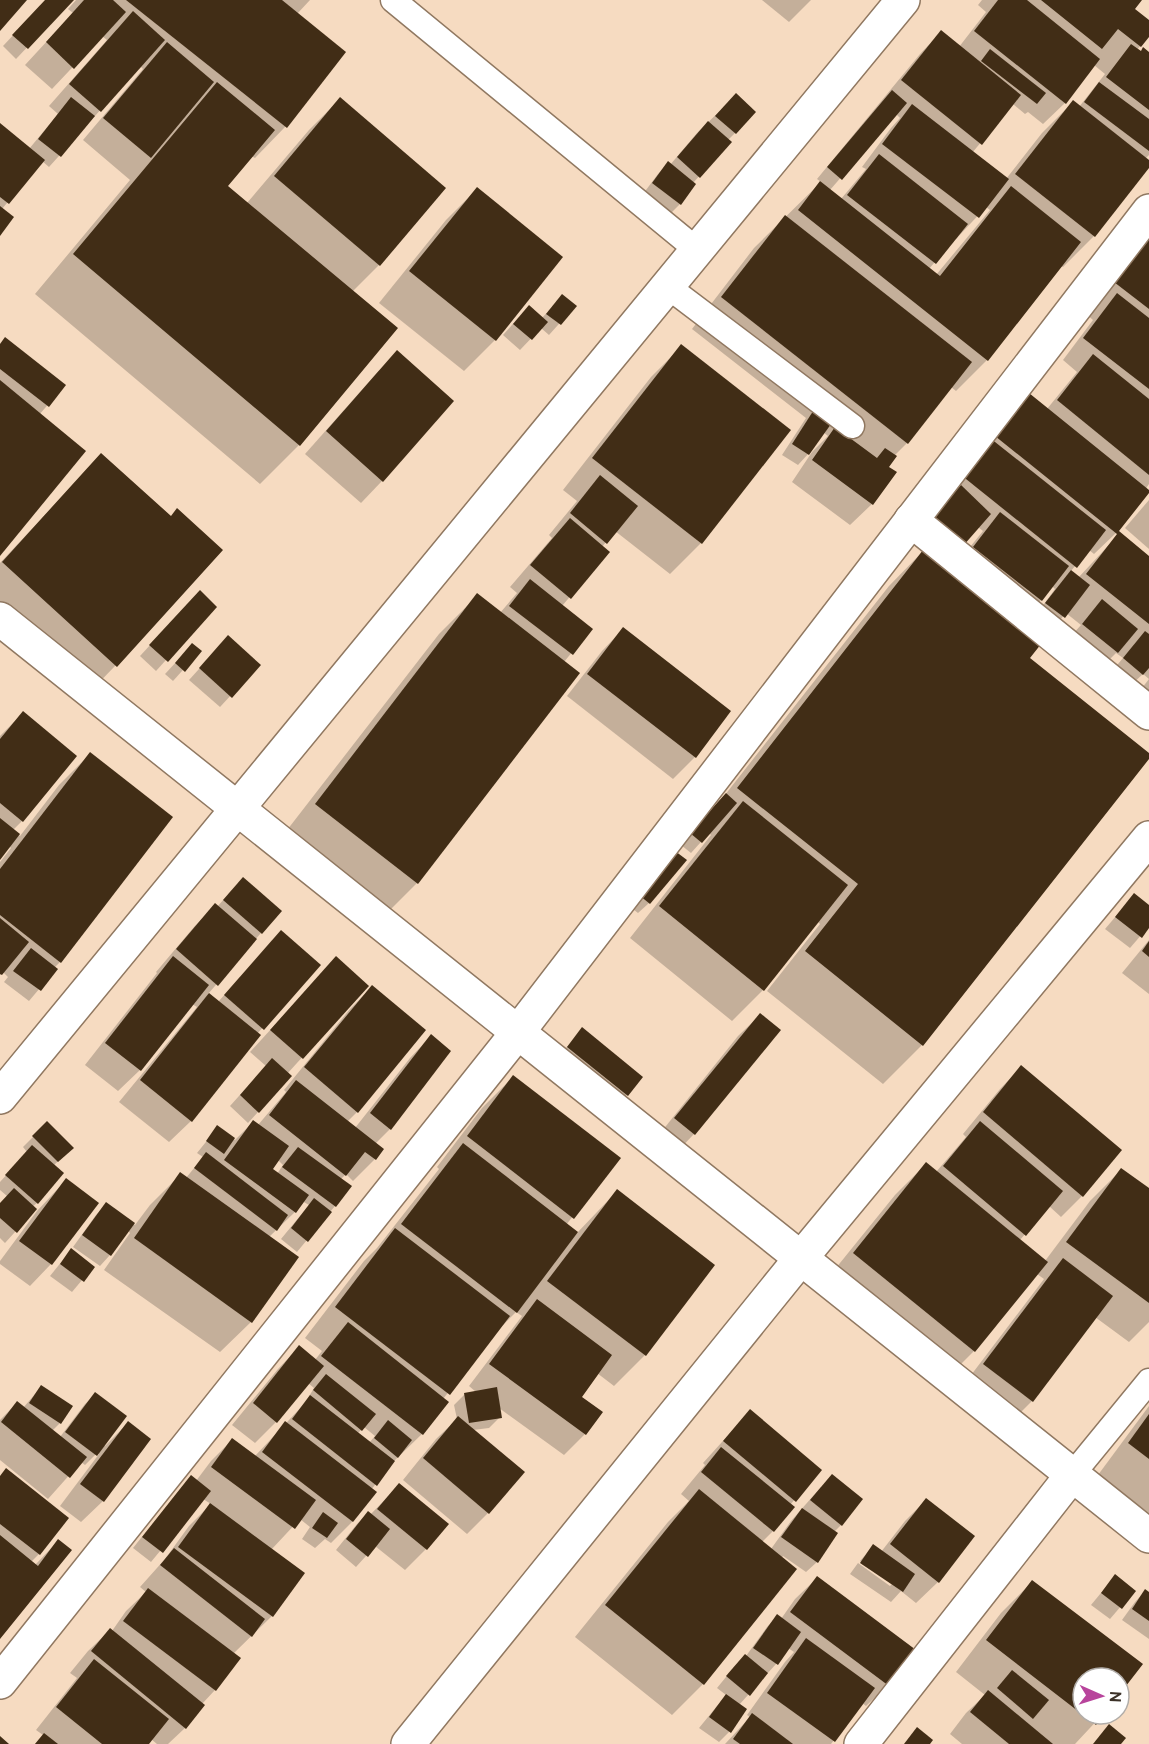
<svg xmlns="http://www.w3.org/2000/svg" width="1149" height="1744" font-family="Overpass,sans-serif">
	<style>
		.shadow { fill: #0003; fill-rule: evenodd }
		.building { fill: #412d16 }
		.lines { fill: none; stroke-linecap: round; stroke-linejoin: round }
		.service-casing { stroke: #907861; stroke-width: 27 }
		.minor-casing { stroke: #907861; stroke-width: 36 }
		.service { stroke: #fff; stroke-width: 24 }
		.minor { stroke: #fff; stroke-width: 33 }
	</style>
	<rect width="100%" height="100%" fill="#f6dbc1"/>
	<g class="shadow">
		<polygon points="46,0 72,0 16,59 3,46"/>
		<polygon points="76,0 310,0 297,14 344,52 285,127 255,158 251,156 226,186 247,203 309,130 340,99 444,188 379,265 352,292 299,445 260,484 35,294 130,180 83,140 143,69 140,66 49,167 42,161 2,209 0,233 0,125 29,149 58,114 49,106 107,40 102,36 52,89 25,65 73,13 68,9"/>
		<polygon points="762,0 811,0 789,22"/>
		<path d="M982,0H1140L1133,9L1149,22V35L1137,50L1148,53L1149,52V155L1145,159L1149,162V166L1094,236L1063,267L1061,266L987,360L956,391L951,387L907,443L894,456L887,467L872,504L850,525L792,482L812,452L828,436L823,432L809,453L798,465L782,455L806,418L692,329L754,248L821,182L817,179L920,54L941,32L959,47L986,12L978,5ZM1094,65L1105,74L1079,107L1073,102L1042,133L1006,179L972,153L1013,104L1025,114L1028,112L1043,124L1065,103ZM896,114L900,118L891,128L862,167L866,169L841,199L830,190ZM986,207L990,210L936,275L929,269L955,238L956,239Z"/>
		<polygon points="725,106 735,133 728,140 730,142 693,183 694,184 680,204 669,215 643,194 658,174 668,163 670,165 697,133"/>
		<polygon points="477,189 561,257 495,340 464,371 379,303 446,220"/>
		<polygon points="1149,238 1149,484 1116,533 1094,554 1089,550 1070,572 1078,578 1119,534 1149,558 1149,679 1143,674 1131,685 1113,670 1123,658 1116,653 1106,663 1072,635 1081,625 1066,613 1053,628 1036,615 1055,589 1052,586 1041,600 1020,621 1028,658 1149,755 1149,757 922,1045 883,1084 767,991 820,924 817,921 763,990 732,1021 630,938 711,835 709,833 691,853 681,845 721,800 889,586 927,547 953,568 983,531 941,498 1008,417 1047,409 1077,372 1063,360 1093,320 1085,313"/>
		<polygon points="562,296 575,306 549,335 541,328 520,350 503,335 519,317 542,318"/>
		<polygon points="0,344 64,386 39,415 0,554"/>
		<polygon points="682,346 789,430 701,543 670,574 615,531 602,547 608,552 562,606 591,629 564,662 578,673 417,883 378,922 277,843 439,634 478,595 500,613 517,593 510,587 552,538 549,535 577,501 563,490 651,377"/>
		<polygon points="397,352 452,402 382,481 361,503 305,454 376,374"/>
		<polygon points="101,455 170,517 220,550 115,666 85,697 0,619 0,563"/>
		<polygon points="1149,500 1149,549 1125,528"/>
		<polygon points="189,603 166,660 156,671 140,656"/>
		<polygon points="623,629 729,711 695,757 673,779 567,696 602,651"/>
		<polygon points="192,645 200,651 173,681 165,674"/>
		<polygon points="218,648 259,665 220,707 189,680"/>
		<polygon points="1149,679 1149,694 1142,688"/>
		<polygon points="23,713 22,821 13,830 20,836 59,785 90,754 60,962 54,968 56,969 29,1001 4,982 8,977 3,972 0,975 0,862 11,848 9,846 0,857 0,736"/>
		<polygon points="665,864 649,903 638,913 629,906"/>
		<polygon points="232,890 261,933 208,994 218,1002 281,932 318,965 257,1034 191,1121 169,1142 119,1102 197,1007 192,1004 140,1070 118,1091 85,1065 157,973 156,972 194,927 215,905 217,907"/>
		<polygon points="1134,895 1149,907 1149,926 1130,948 1105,929"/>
		<polygon points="1149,940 1149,994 1122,973"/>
		<polygon points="336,958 367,986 287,1074 258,1112 248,1123 230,1106 266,1066 250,1052"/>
		<path d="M372,987L357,1112L347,1122L355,1128L410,1058L431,1036L390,1129L375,1144L382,1149L375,1159L353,1181L346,1174L341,1179L335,1206L297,1252L281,1239L309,1205L302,1201L295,1212L269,1237L251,1322L220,1352L104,1270L130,1233L128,1231L110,1255L100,1266L73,1247L96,1215L106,1204L135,1225L150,1205L181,1174L186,1178L203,1157L197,1153L218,1127L235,1140L253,1122L258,1125L286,1092L284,1090L350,1009ZM278,1160L283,1165L277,1174L271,1170Z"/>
		<polygon points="760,1015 779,1030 694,1134 673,1156 654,1141 738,1036"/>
		<polygon points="583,1029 627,1095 616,1105 557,1058"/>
		<polygon points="1021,1067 1082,1196 1061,1217 1049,1206 1020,1240 1045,1261 1090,1201 1121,1170 1149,1190 1149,1322 1129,1342 1095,1317 1032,1401 1010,1423 962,1387 1044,1279 1037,1274 973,1352 943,1382 823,1284 895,1195 926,1164 936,1172 966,1137 963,1134 1000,1089"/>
		<path d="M513,1077L619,1158L566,1225L577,1233L617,1191L645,1355L614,1386L597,1373L580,1398L585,1434L564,1455L499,1408L500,1417L489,1428L473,1430L488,1513L467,1534L403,1480L436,1439L457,1419L454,1405L465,1394L476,1392L469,1386L522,1316L516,1312L498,1330L443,1399L422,1434L393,1462L371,1490L375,1492L352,1522L331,1543L325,1539L315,1548L302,1539L310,1527L300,1519L271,1550L272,1616L233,1654L215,1690L202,1704L185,1728L168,1744H157L151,1739L147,1744H35L43,1735L36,1730L77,1678L70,1673L88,1651L110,1630L112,1631L126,1611L146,1592L140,1587L165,1559L189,1526L211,1504L203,1499L151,1562L133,1548L181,1488L191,1477L196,1481L211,1461L232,1440L255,1456L305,1403L314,1388L308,1383L276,1422L255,1443L232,1425L278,1369L299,1347L315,1360L322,1351L305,1338L364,1261L377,1248L439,1169L437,1167L482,1108ZM364,1427L375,1436L369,1443L357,1434Z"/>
		<polygon points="47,1123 72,1148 53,1166 37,1203 32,1207 37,1211 66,1180 97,1203 51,1264 30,1286 0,1264 0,1261 37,1211 35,1210 5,1243 0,1238 0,1204 7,1196 0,1190 0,1182 27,1152 23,1147"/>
		<polygon points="71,1250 93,1267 72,1292 50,1276"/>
		<polygon points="41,1387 60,1423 52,1431 60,1437 85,1404 96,1394 103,1444 105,1446 128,1423 103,1501 81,1522 60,1506 99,1454 98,1452 85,1465 81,1462 48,1499 0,1460 0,1420 17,1403 23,1408"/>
		<polygon points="1149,1406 1149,1513 1098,1475"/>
		<polygon points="750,1411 820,1470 790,1505 773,1531 762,1542 771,1549 791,1521 821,1487 841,1525 834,1532 817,1562 806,1572 783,1556 703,1684 672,1715 575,1637 668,1522 689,1501 681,1494 705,1465 703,1463"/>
		<polygon points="0,1477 39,1554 31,1562 35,1565 58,1541 0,1637"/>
		<polygon points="399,1485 426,1549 405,1570 375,1546 356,1567 336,1550 357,1524 368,1513 370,1515"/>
		<polygon points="926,1500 938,1582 916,1603 901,1591 891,1602 850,1574 858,1563 890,1586 892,1584 860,1561 873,1546 881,1552 905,1521"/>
		<polygon points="1115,1576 1134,1591 1110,1619 1091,1605"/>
		<polygon points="817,1578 888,1685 866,1706 862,1703 831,1744 725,1744 750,1717 747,1715 785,1662 794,1652 788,1648 776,1664 739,1705 729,1732 719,1742 699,1728 726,1695 717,1688 735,1666 746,1656 767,1627 777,1616 781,1619 795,1599"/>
		<polygon points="1032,1582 1141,1665 1119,1693 1119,1678 1083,1678 1083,1714 1103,1714 1075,1744 962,1744 950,1734 966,1713 985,1695 956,1672 1001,1613"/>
		<polygon points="1145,1591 1149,1594 1149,1639 1122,1620 1135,1602"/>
	</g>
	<g class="building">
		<polygon points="0,0 27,0 0,31"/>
		<polygon points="45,0 74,0 28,49 12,35"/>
		<polygon points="84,0 113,0 126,12 74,69 46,42"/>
		<polygon points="126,0 282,0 346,52 287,128"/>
		<polygon points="998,0 1027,0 1100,59 1066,104 974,31"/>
		<polygon points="1041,0 1142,0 1135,9 1149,20 1149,37 1141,47 1118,29 1102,49"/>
		<polygon points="133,11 165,40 101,112 69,84"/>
		<polygon points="941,30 1021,95 982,145 901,80"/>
		<polygon points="167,42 214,82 151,158 103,118"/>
		<polygon points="1131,44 1141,51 1143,47 1149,52 1149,110 1106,77"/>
		<polygon points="990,49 1046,93 1037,104 981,61"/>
		<polygon points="217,82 275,130 228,186 398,328 300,446 73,254"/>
		<polygon points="1099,82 1149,119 1149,151 1084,102"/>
		<polygon points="892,90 907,103 842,180 827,167"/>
		<polygon points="736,93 756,112 736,134 715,116"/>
		<polygon points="71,97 95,116 61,157 38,139"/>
		<polygon points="340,97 446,188 380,266 274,176"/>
		<polygon points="1073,100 1149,160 1149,168 1095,237 1015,174"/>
		<polygon points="912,104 1009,179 979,218 882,144"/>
		<polygon points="708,121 732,142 700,178 677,157"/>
		<polygon points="0,123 45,160 9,204 0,197"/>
		<polygon points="879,154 968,224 936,264 847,195"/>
		<polygon points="668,161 696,184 681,205 652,183"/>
		<polygon points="820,181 940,276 1011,186 1081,242 988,361 798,210"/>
		<polygon points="477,187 563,257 496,341 409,271"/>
		<polygon points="0,206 14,217 0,236"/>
		<polygon points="785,215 972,362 908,444 721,297"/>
		<polygon points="1149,238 1149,309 1114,282"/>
		<polygon points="1117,293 1149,318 1149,389 1083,338"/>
		<polygon points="562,294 577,306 561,325 546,314"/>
		<polygon points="529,305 548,322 532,340 513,324"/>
		<polygon points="5,337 66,385 49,407 0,369 0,344"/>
		<polygon points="681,344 791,430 702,544 592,458"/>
		<polygon points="397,350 454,401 383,482 326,431"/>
		<polygon points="1093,354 1149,399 1149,475 1057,400"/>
		<polygon points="0,380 86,451 0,556"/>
		<polygon points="1029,393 1149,490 1149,493 1119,531 1149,556 1149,624 1086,574 1117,534 995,436"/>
		<polygon points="817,405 836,417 809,455 792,444"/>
		<polygon points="835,427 877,458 885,448 897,456 889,467 897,472 873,505 812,460"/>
		<polygon points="990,438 1106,530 1077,568 961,475"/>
		<polygon points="101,453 171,516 177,508 223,550 117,667 2,562"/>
		<polygon points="600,475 638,506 607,544 570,513"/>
		<polygon points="961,485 991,514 963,546 932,517"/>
		<polygon points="1000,512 1069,566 1042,601 973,547"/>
		<polygon points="570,518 610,552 571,599 530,565"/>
		<polygon points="927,545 1045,639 1030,658 1149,753 1149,759 923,1046 805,951 858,884 737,788"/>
		<polygon points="1071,570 1090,585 1065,618 1045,603"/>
		<polygon points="530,579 593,629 573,655 509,606"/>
		<polygon points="200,590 217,607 168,662 149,645"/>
		<polygon points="477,593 580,673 418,884 315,804"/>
		<polygon points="1102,599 1138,629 1118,653 1082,624"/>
		<polygon points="623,627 731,711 696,758 587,674"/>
		<polygon points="1145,631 1149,634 1149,668 1143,675 1123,658"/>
		<polygon points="228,635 261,665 232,698 199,668"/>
		<polygon points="192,643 202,651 185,672 175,663"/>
		<polygon points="23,711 77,756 23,822 0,803 0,739"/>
		<polygon points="90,752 173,817 61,963 0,915 0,869"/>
		<polygon points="726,793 737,803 702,843 690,833"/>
		<polygon points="743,801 848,885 764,991 659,906"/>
		<polygon points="0,818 20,834 0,860"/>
		<polygon points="675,851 687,860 650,904 639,895"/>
		<polygon points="243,877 282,911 262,934 223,900"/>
		<polygon points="1134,893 1149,905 1149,928 1142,938 1115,917"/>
		<polygon points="215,903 257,939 218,986 176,949"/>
		<polygon points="0,918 29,942 2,975 0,974"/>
		<polygon points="281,930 321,965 264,1030 224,995"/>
		<polygon points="1149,941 1149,957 1142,951"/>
		<polygon points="31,948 58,969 41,991 13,971"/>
		<polygon points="173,956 209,985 141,1071 105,1043"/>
		<polygon points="336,956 369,986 303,1059 270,1030"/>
		<polygon points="372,985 426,1030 358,1113 304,1067"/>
		<polygon points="209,993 261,1035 192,1122 140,1080"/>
		<polygon points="760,1013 781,1030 695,1135 674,1118"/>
		<polygon points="582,1027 643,1077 628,1096 567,1047"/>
		<polygon points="431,1034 451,1051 391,1130 370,1113"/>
		<polygon points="272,1058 292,1076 259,1113 240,1095"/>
		<polygon points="1021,1065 1122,1150 1083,1197 983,1112"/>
		<polygon points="513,1075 621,1158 574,1219 467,1136"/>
		<polygon points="296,1080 384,1149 376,1160 365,1152 346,1176 269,1115"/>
		<polygon points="253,1120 289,1146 273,1169 309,1195 296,1213 224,1160"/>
		<polygon points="47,1121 74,1148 58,1162 32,1136"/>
		<polygon points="980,1121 1063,1191 1026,1236 943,1166"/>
		<polygon points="217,1125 235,1138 224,1154 206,1141"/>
		<polygon points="463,1143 578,1232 517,1313 401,1224"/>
		<polygon points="32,1145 64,1173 38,1204 5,1175"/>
		<polygon points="298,1147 352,1186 336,1207 282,1167"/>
		<polygon points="206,1152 288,1215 277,1231 194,1168"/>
		<polygon points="926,1162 1048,1262 975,1352 853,1253"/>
		<polygon points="1121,1168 1149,1188 1149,1303 1066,1242"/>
		<polygon points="180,1172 299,1257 252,1323 134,1238"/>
		<polygon points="66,1178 99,1203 52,1265 19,1241"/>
		<polygon points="14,1188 37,1209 17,1233 0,1218 0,1203"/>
		<polygon points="617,1189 715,1265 646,1356 547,1281"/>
		<polygon points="314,1198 332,1212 308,1242 291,1228"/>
		<polygon points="106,1202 135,1223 111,1256 82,1235"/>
		<polygon points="395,1228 510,1316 450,1395 335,1307"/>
		<polygon points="71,1248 95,1267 84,1282 60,1264"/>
		<polygon points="1063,1258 1113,1296 1033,1402 983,1364"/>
		<polygon points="537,1299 612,1355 582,1397 603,1412 586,1435 489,1364"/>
		<polygon points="348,1322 449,1402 423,1435 321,1356"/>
		<polygon points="299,1345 324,1366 277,1423 253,1403"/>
		<polygon points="326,1374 376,1414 362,1431 313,1390"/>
		<polygon points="41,1385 73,1406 61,1424 29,1403"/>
		<polygon points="497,1387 502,1418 469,1423 464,1393"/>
		<polygon points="95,1392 127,1416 97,1456 65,1432"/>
		<polygon points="310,1395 395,1461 377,1486 292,1419"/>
		<polygon points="17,1401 87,1457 70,1478 1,1422"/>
		<polygon points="750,1409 822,1470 796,1502 723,1441"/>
		<polygon points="1149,1414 1149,1459 1128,1443"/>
		<polygon points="458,1416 525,1472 489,1514 423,1458"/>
		<polygon points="388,1420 412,1440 398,1458 374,1438"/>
		<polygon points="128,1421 151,1439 104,1502 80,1484"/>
		<polygon points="285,1421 377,1492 353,1522 262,1452"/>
		<polygon points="232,1438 316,1500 295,1529 211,1467"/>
		<polygon points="721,1447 795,1507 774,1532 701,1472"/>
		<polygon points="6,1468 69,1518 40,1555 0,1524 0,1476"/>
		<polygon points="832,1474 863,1499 842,1526 810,1500"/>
		<polygon points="191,1475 211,1491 163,1553 142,1537"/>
		<polygon points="399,1483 449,1524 427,1550 377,1509"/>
		<polygon points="699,1489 797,1569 704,1685 605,1605"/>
		<polygon points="926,1498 975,1536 939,1583 890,1544"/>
		<polygon points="210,1503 305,1573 273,1617 178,1547"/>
		<polygon points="802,1508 838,1533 818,1563 781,1537"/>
		<polygon points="368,1511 390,1529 368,1557 346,1539"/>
		<polygon points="323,1512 338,1523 327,1538 312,1528"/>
		<polygon points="0,1535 38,1566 58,1539 72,1550 0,1639"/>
		<polygon points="873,1544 915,1574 903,1592 860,1563"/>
		<polygon points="174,1548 265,1619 252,1637 160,1565"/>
		<polygon points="1115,1574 1136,1591 1122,1609 1101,1593"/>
		<polygon points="817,1576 916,1650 889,1686 790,1612"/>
		<polygon points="1032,1580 1143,1664 1119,1695 1119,1678 1083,1678 1083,1714 1105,1714 1096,1725 986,1640"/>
		<polygon points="148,1588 241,1658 216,1691 123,1621"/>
		<polygon points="1145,1589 1149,1592 1149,1621 1132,1609"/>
		<polygon points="777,1614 801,1632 778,1665 753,1648"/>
		<polygon points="110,1628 205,1705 186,1729 91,1651"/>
		<polygon points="806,1638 875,1688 835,1742 767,1693"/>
		<polygon points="745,1654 768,1673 750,1696 726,1676"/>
		<polygon points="94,1659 169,1719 149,1744 102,1744 56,1707"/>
		<polygon points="1012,1670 1049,1700 1033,1719 997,1688"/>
		<polygon points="988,1690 1053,1744 1009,1744 970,1712"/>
		<polygon points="726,1694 747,1709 731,1733 709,1717"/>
		<polygon points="752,1713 793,1744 740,1744 733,1739"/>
		<polygon points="1109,1724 1126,1738 1121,1744 1093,1744"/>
		<polygon points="917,1727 933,1740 930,1744 904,1744"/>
		<polygon points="44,1733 58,1744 35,1744"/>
		<polygon points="0,1736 9,1744 0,1744"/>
	</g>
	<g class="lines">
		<g class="service-casing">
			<g id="service">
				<polyline points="393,0 697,250"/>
				<polyline points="667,286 852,426"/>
				<polyline points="1072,1475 1149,1381"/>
			</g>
		</g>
		<g class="minor-casing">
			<g id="minor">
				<polyline points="911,520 1149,713"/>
				<polyline points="0,619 1149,1536"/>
				<polyline points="0,1097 903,0"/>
				<polyline points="0,1682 518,1032 1149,211"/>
				<polyline points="408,1744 801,1258 1149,838"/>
				<polyline points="861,1744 1072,1475"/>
			</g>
		</g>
		<use href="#service" class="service"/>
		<use href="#minor" class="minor"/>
	</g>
	<g transform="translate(1101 1696) rotate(93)"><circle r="28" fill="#ffffff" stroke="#b1ada9" stroke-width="1.5"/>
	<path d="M0-4.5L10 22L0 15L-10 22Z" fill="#b8449c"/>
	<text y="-9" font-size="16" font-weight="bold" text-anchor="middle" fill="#3c3228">N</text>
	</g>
</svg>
